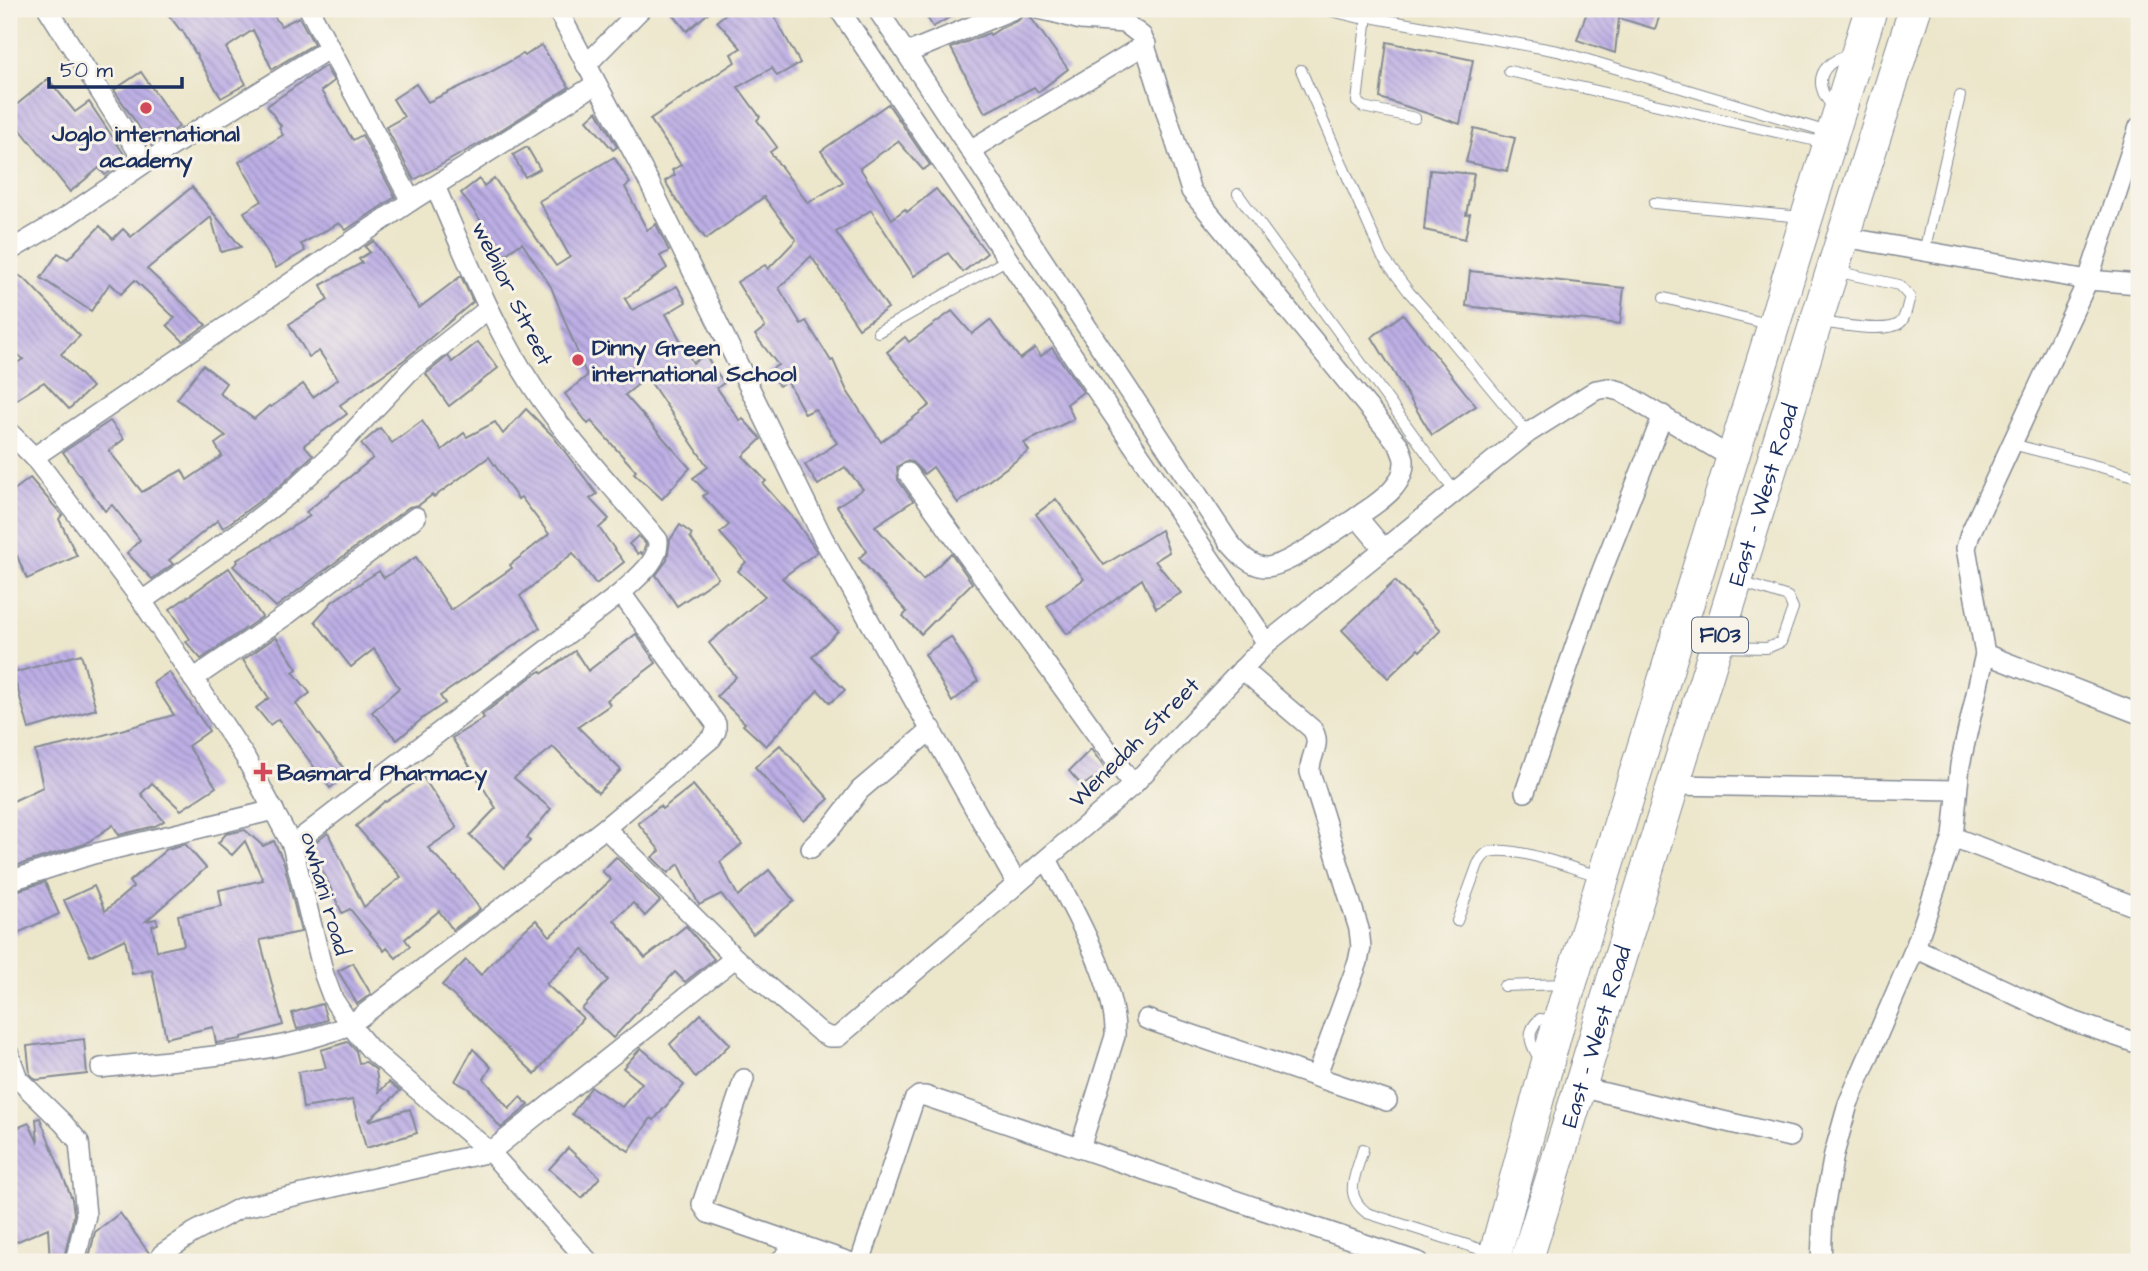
<svg xmlns="http://www.w3.org/2000/svg" width="2148" height="1271" font-family="'Architects Daughter',sans-serif">
	<style>
		.building { fill: url(#building-back-hatch) }
		.lines { fill: none; stroke-linecap: round; stroke-linejoin: round }
		.lane-casing { stroke: #848a94; stroke-width: 12 }
		.street-casing { stroke: #848a94; stroke-width: 22 }
		.primary-casing { stroke: #848a94; stroke-width: 34 }
		.lane { stroke: #fff; stroke-width: 10 }
		.street { stroke: #fff; stroke-width: 19 }
		.primary { stroke: #fff; stroke-width: 32 }
		.poi-dot { fill: #d1495b; stroke: #f7f3e8; stroke-width: 2.5 }
		.labels { text-anchor: middle; stroke-width: 6; stroke-linejoin: round; paint-order: stroke }
		.shield { fill: #f7f3e8; stroke: #5d6a87; stroke-width: 2 }
		.shield-label { font-size: 21px; font-weight: bold; fill: #1b2f5e }
		.poi-label { font-size: 23px; font-weight: bold; fill: #1b2f5e; stroke: #f7f3e8; text-anchor: start }
		.street-label { font-size: 23px; fill: #1b2f5e; stroke: #f7f3e8 }
	</style>
	<defs>
		<pattern id="building-back-hatch" width="6" height="6" patternUnits="userSpaceOnUse" patternTransform="scale(1.75)"><rect width="6" height="6" fill="#bdafe5"/><path d="M-1 5l2 2M0 0l6 6M5-1l2 2" fill="none" stroke="#998fbd"/></pattern>
	</defs>
	<rect width="100%" height="100%" fill="#f7f3e8"/>
	<filter id="ink" filterUnits="userSpaceOnUse"><feTurbulence type="fractalNoise" baseFrequency=".0143" numOctaves="2"/><feDisplacementMap in="SourceGraphic" scale="14" xChannelSelector="R" yChannelSelector="G"/><feConvolveMatrix kernelMatrix="1 2 1 2 8 2 1 2 1" color-interpolation-filters="sRGB"/></filter>
	<filter id="wash" filterUnits="userSpaceOnUse"><feTurbulence type="fractalNoise" baseFrequency=".00686" numOctaves="4" result="noise"/><feDisplacementMap in="SourceGraphic" scale="28" xChannelSelector="R" yChannelSelector="G"/><feGaussianBlur stdDeviation="1.57" result="paint"/><feColorMatrix in="noise" values="0 0 0 0 0 0 0 0 0 0 0 0 0 0 0 0 0 1.4 0 .05"/><feComposite in="paint" operator="in"/></filter>
	<g filter="url(#wash)">
		<rect width="100%" height="100%" fill="#ece6cb"/>
		<g id="blocks">
			<g class="building">
				<polygon points="164,9 269,9 281,26 299,17 314,44 272,69 253,30 226,48 246,84 221,98 182,30 181,31"/>
				<polygon points="668,9 713,9 687,31"/>
				<polygon points="731,9 767,9 774,16 800,63 777,76 772,68 738,87 760,117 757,120 777,147 770,152 808,203 843,182 821,151 888,104 930,165 923,170 898,141 860,168 892,219 905,209 907,212 936,189 987,253 963,272 948,253 914,276 871,210 836,232 888,308 859,328 811,256 779,288 801,324 806,321 831,361 833,360 847,391 881,442 930,405 887,352 905,337 909,342 952,311 972,334 990,320 1020,359 1035,348 1041,356 1052,348 1083,392 1067,404 1074,419 1024,443 1029,451 958,503 933,467 924,474 912,462 906,461 897,467 898,480 913,501 875,526 923,580 951,553 972,583 921,634 903,616 907,612 859,558 867,551 837,506 863,489 845,467 818,485 805,465 837,443 815,409 805,414 787,381 779,386 769,371 778,365 755,335 765,327 737,282 765,265 768,269 796,240 764,197 706,239 677,201 665,181 675,175 672,170 681,165 650,119 735,62 731,54 741,48 717,21"/>
				<polygon points="922,9 964,9 933,27"/>
				<polygon points="1588,9 1662,9 1655,29 1619,18 1615,53 1577,40"/>
				<polygon points="1026,11 1068,69 1038,92 1034,87 985,113 951,48 989,33 990,35 1001,28 1019,20"/>
				<polygon points="1387,42 1473,60 1460,124 1380,98"/>
				<polygon points="541,45 569,87 482,142 414,180 386,127 404,117 393,99 416,84 428,102 487,74 523,54 525,56"/>
				<polygon points="325,66 334,81 321,91 353,140 362,135 395,197 346,230 339,223 301,244 305,251 276,268 244,212 262,201 239,162 283,135 279,128 281,126 267,106"/>
				<polygon points="141,72 179,127 151,145 114,90"/>
				<polygon points="48,79 75,112 89,102 128,160 105,175 99,168 70,192 9,115 9,111"/>
				<polygon points="597,111 617,147 613,150 587,120"/>
				<polygon points="1474,128 1515,138 1507,171 1466,162"/>
				<polygon points="527,147 540,169 525,177 513,155"/>
				<polygon points="614,157 630,183 625,187 647,230 656,224 669,251 660,256 667,268 625,299 632,310 677,286 686,302 666,314 693,363 705,355 724,383 717,388 740,421 743,419 759,436 761,439 743,456 766,481 763,484 795,520 817,552 782,578 838,631 812,657 845,690 830,703 818,690 766,746 743,725 745,723 717,696 736,677 709,643 765,596 738,571 746,562 720,533 729,525 703,496 707,493 693,478 708,467 647,377 625,395 690,468 662,499 634,473 636,471 591,421 588,424 565,394 587,376 551,287 522,243 497,260 479,232 486,228 461,193 479,179 484,186 494,178 556,266 570,257 539,201"/>
				<polygon points="1430,170 1474,174 1466,215 1470,214 1465,239 1424,230"/>
				<polygon points="192,187 241,247 221,252 211,217 147,269 206,325 183,341 167,325 175,318 135,280 121,294 110,283 91,311 41,278 58,253 68,259 100,226 113,239 123,229 131,237"/>
				<polygon points="374,241 419,308 461,276 473,302 404,360 340,405 347,414 304,445 313,455 280,486 223,528 218,520 169,560 173,564 152,579 127,553 140,540 112,505 105,511 63,452 110,421 124,439 109,451 142,492 182,470 187,480 222,456 215,444 226,436 177,399 203,365 226,383 219,393 254,419 269,406 271,407 303,384 313,397 338,379 319,351 309,357 289,324 328,300 321,285 362,263 359,259 370,252 365,247"/>
				<polygon points="1470,271 1624,288 1620,324 1466,306"/>
				<polygon points="15,273 26,280 80,336 61,354 92,387 69,409 44,382 9,404 9,368 23,359 9,346 9,282"/>
				<polygon points="1403,314 1476,406 1432,435 1372,337"/>
				<polygon points="478,342 498,368 449,406 426,374 448,356 452,362"/>
				<polygon points="526,409 552,435 597,494 590,499 609,519 599,528 624,562 596,584 573,553 520,596 540,628 440,696 445,703 423,718 397,740 372,712 399,688 374,649 351,667 315,621 333,601 379,571 384,578 416,557 451,610 512,568 510,565 549,534 521,497 518,499 489,457 434,497 432,495 419,505 409,507 276,607 233,566 238,562 237,560 310,516 306,512 373,458 361,444 380,428 392,443 422,421 442,450 464,433 467,437 495,422 503,434"/>
				<polygon points="30,478 62,515 59,519 77,556 27,579 17,556 9,563 9,494"/>
				<polygon points="1056,499 1104,565 1161,530 1169,552 1155,561 1181,593 1156,608 1142,579 1067,634 1047,606 1084,579 1036,514"/>
				<polygon points="680,525 692,534 690,537 718,578 677,606 656,575 667,560 670,540"/>
				<polygon points="638,536 646,544 642,554 640,552 638,554 629,544"/>
				<polygon points="229,568 262,617 201,659 186,642 190,639 170,609"/>
				<polygon points="1395,581 1441,630 1420,651 1418,649 1388,678 1342,630"/>
				<polygon points="636,634 656,663 607,700 610,705 578,727 621,770 598,793 553,747 514,778 551,809 527,838 530,841 504,868 470,835 496,808 452,738 484,718 482,715 531,677 541,671 543,673 575,651 588,671"/>
				<polygon points="276,637 297,669 293,672 310,693 296,704 348,774 330,788 278,719 270,725 256,708 269,698 243,660"/>
				<polygon points="951,637 978,681 952,702 925,654"/>
				<polygon points="81,654 96,709 29,729 13,673"/>
				<polygon points="169,672 209,731 188,746 216,787 181,810 152,783 141,794 164,821 155,826 119,835 113,825 85,844 9,868 9,803 43,787 35,751 93,738 174,715 153,683"/>
				<polygon points="780,745 829,799 804,821 755,767"/>
				<polygon points="1091,749 1106,770 1082,786 1069,771"/>
				<polygon points="423,777 457,828 428,848 456,877 480,909 453,930 439,911 405,939 410,946 396,958 387,948 384,951 350,909 342,913 311,846 328,833 364,907 401,877 356,826 385,801 386,802"/>
				<polygon points="693,785 742,844 720,862 738,896 769,870 794,901 753,934 721,894 699,905 679,864 668,873 652,857 660,851 638,823 660,806 662,809"/>
				<polygon points="245,830 263,846 274,841 284,863 301,932 260,940 283,1025 242,1037 242,1039 216,1043 213,1027 166,1038 152,970 132,974 125,939 90,956 64,900 94,886 105,911 133,887 129,882 167,849 185,844 206,868 146,921 156,919 158,924 152,926 157,951 184,945 178,915 222,906 219,890 263,880 245,841 232,855 218,843 226,834"/>
				<polygon points="616,857 660,901 645,916 633,903 614,920 645,958 686,926 714,959 685,982 675,972 613,1038 582,1009 608,980 583,949 546,984 583,1018 535,1074 442,985 466,960 481,975 512,941 536,920 550,936 611,880 602,871"/>
				<polygon points="45,882 59,914 9,937 9,893"/>
				<polygon points="353,963 371,994 357,1004 338,971"/>
				<polygon points="322,1004 327,1020 297,1029 292,1013"/>
				<polygon points="701,1014 730,1044 696,1078 670,1044"/>
				<polygon points="84,1039 87,1074 36,1080 30,1074 27,1046"/>
				<polygon points="348,1042 356,1051 359,1063 366,1062 376,1070 379,1092 389,1082 400,1091 368,1121 410,1109 417,1133 366,1148 353,1100 303,1108 298,1072 326,1068 321,1050"/>
				<polygon points="641,1048 684,1085 654,1120 651,1118 629,1151 572,1114 591,1087 622,1107 642,1083 623,1068"/>
				<polygon points="473,1049 491,1067 484,1079 509,1109 520,1097 529,1105 501,1128 469,1089 455,1081"/>
				<polygon points="40,1118 72,1199 74,1214 63,1262 50,1262 48,1228 9,1245 9,1131 29,1123 38,1143 36,1119"/>
				<polygon points="568,1148 600,1177 582,1198 549,1169"/>
				<polygon points="120,1213 149,1253 147,1262 88,1262 95,1232"/>
			</g>
		</g>
	</g>
	<g filter="url(#ink)">
		<use href="#blocks" fill-opacity="0" stroke="#848a94" stroke-width="2"/>
		<g class="lines">
			<g class="lane-casing">
				<g id="lane">
					<polyline points="1323,9 1360,18 1367,15"/>
					<polyline points="1301,70 1382,256 1409,292 1443,330 1528,433"/>
					<polyline points="1509,71 1825,143"/>
					<path d="M1835,109C1823,97 1813,79 1830,64C1835,60 1843,57 1850,53"/>
					<polyline points="1415,118 1363,107 1357,102 1367,15 1375,18 1558,51 1828,132"/>
					<polyline points="1238,194 1455,492"/>
					<polyline points="1654,203 1802,217"/>
					<polyline points="1924,252 1960,96"/>
					<polyline points="1664,298 1768,324"/>
					<path d="M1820,322C1837,324 1887,334 1900,323C1906,318 1907,305 1910,297L1899,285L1835,271"/>
					<polyline points="878,332 1008,259"/>
					<polyline points="2012,444 2139,477"/>
					<polyline points="1720,647 1767,648 1781,642 1793,608 1788,597 1741,582"/>
					<path d="M1457,921L1478,864C1481,859 1484,854 1489,852C1516,845 1572,869 1600,876"/>
					<polyline points="1504,986 1566,984"/>
					<path d="M1542,1063C1532,1048 1523,1033 1540,1019L1555,1021"/>
					<path d="M1363,1149C1356,1176 1342,1194 1367,1213L1492,1253"/>
				</g>
			</g>
			<g class="street-casing">
				<g id="street">
					<polyline points="48,9 145,163"/>
					<polyline points="309,9 411,201"/>
					<polyline points="557,9 649,182 823,538 1017,884"/>
					<polyline points="839,9 1267,643"/>
					<path d="M877,9L1229,542C1238,553 1250,566 1265,567C1285,568 1338,529 1357,517"/>
					<polyline points="1038,9 1056,13"/>
					<path d="M1056,9V13L1080,20L1125,23L1142,36L1191,191L1399,445C1400,449 1404,456 1404,461C1405,488 1375,504 1357,517L1384,549"/>
					<polyline points="907,53 1014,9"/>
					<polyline points="586,65 641,9"/>
					<polyline points="972,149 1146,44"/>
					<polyline points="1844,237 2088,280 2139,284"/>
					<polyline points="9,251 60,221 145,163 328,49"/>
					<polyline points="9,432 34,457 142,601 245,757 292,845 324,975 333,999 350,1025 370,1049 490,1152 589,1262"/>
					<polyline points="34,457 411,201 596,84"/>
					<polyline points="908,473 1133,785"/>
					<polyline points="142,601 245,528 288,495 330,456 410,371 488,309"/>
					<polyline points="1985,654 2139,714"/>
					<path d="M1242,669L1312,729C1323,745 1309,755 1310,772L1359,929L1361,947L1358,962L1316,1077"/>
					<polyline points="193,679 288,614 416,517"/>
					<polyline points="1672,785 1957,790"/>
					<polyline points="1525,792 1594,591 1663,415"/>
					<polyline points="605,828 735,958 821,1033 829,1037 838,1037 1133,785 1267,643 1528,433 1596,390 1608,388 1620,391 1732,458"/>
					<polyline points="1953,837 2139,908"/>
					<path d="M292,845L621,593C635,579 660,562 658,540C616,490 569,442 533,387C492,325 465,255 435,186"/>
					<polyline points="811,848 831,828 860,790 932,729"/>
					<path d="M1047,859C1071,906 1117,983 1115,1036L1080,1148"/>
					<polyline points="9,881 93,854 274,810"/>
					<polyline points="1915,948 2067,1019 2139,1044"/>
					<polyline points="1146,1019 1387,1101"/>
					<polyline points="9,1054 18,1079 63,1123 79,1142 86,1215 75,1262"/>
					<path d="M101,1068C184,1058 272,1056 350,1025L605,828L712,738L716,731V724L621,593"/>
					<polyline points="744,1079 702,1204 708,1213 849,1262"/>
					<polyline points="1580,1087 1790,1137"/>
					<polyline points="159,1262 162,1254 193,1233 240,1208 490,1152 735,958"/>
					<polyline points="779,1262 797,1245"/>
					<polyline points="860,1262 914,1100 919,1096 925,1096 1418,1262"/>
					<polyline points="1821,1262 1823,1214 1834,1154 1848,1104 1915,948 1953,837 1960,765 1985,654 1966,548 1970,534 2088,280 2139,127"/>
				</g>
			</g>
			<g class="primary-casing">
				<g id="primary">
					<polyline points="1493,1262 1559,1021 1871,9"/>
					<path id="s1" d="M1526,1262L1816,322L1915,9"/>
				</g>
			</g>
			<use href="#lane" class="lane"/>
			<use href="#street" class="street"/>
			<use href="#primary" class="primary"/>
		</g>
	</g>
	<g class="poi-dot">
		<circle cx="146" cy="108" r="7"/>
		<circle cx="578" cy="360" r="7"/>
		<path d="M259.5 761.5h7v7h7v7h-7v7h-7v-7h-7v-7h7z"/>
	</g>
	<g class="labels">
		<rect class="shield" x="1692" y="617.5" width="56" height="35" rx="5"/>
		<g class="shield-label">
			<text x="1720" y="642">F103</text>
		</g>
		<g class="poi-label">
			<text x="146" y="141" text-anchor="middle">Joglo international<tspan x="146" dy="26">academy</tspan></text>
			<text x="592" y="355">Dinny Green<tspan x="592" dy="26">international School</tspan></text>
			<text x="277" y="780">Basmard Pharmacy</text>
		</g>
		<g class="street-label">
			<text transform="translate(513 293) rotate(64)" y="8">webilor Street</text>
			<text dy="8" stroke="none"><textPath href="#s1" startOffset="803">East - West Road</textPath></text>
			<text transform="translate(1134 742) rotate(-45)" y="8">Wenedah Street</text>
			<text transform="translate(326 893) rotate(74)" y="8">owhani road</text>
			<text dy="8" stroke="none"><textPath href="#s1" startOffset="236">East - West Road</textPath></text>
		</g>
	</g>
	<rect width="2148" height="1271" fill="none" stroke="#f7f3e8" stroke-width="35"/>
	<path d="M49 77v10h133v-10" fill="none" stroke="#1b2f5e" stroke-width="3.5"/>
	<text x="60" y="77" font-size="21" fill="#1b2f5e" stroke="#f7f3e8" stroke-width="5" paint-order="stroke">50 m</text>
</svg>
